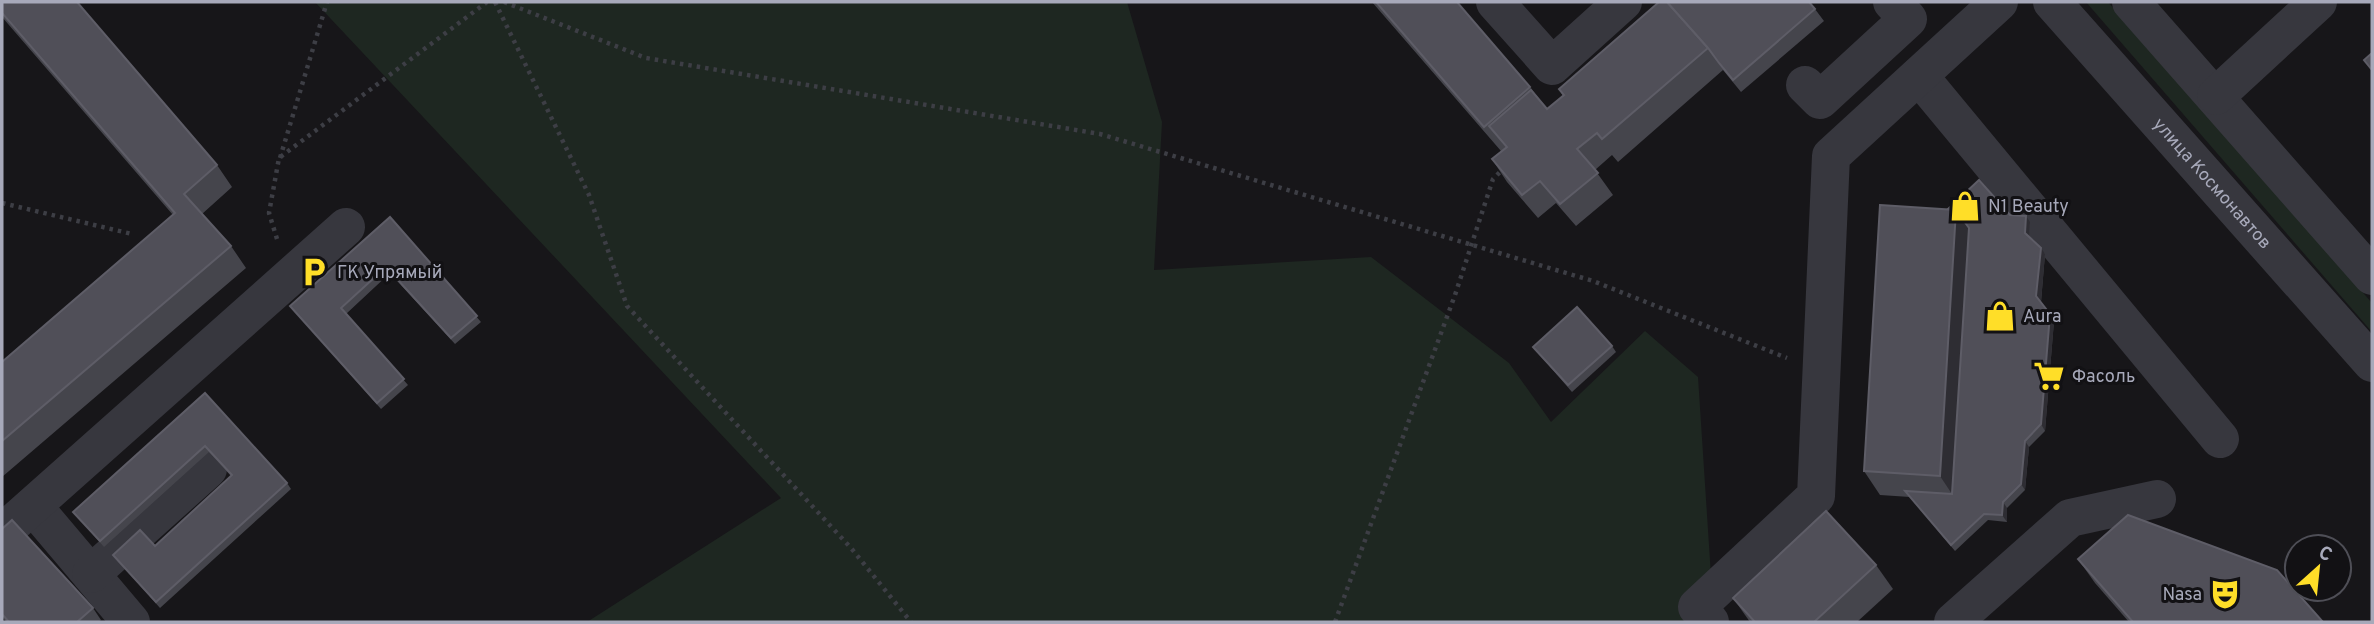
<svg xmlns="http://www.w3.org/2000/svg" width="2374" height="624" font-family="Overpass,sans-serif">
	<style>
		.green { fill: #1e2721 }
		.lines { fill: none; stroke-linecap: round; stroke-linejoin: round }
		.path { stroke: #3d3e45; stroke-width: 4.5; stroke-dasharray: 3.5 5; stroke-linecap: butt }
		.minor { stroke: #37373e; stroke-width: 38 }
		.wall { fill: #45454c }
		.shaded-wall { fill: #2e2d33 }
		.building { fill: #504f58; stroke: #5e5d67; stroke-width: 2 }
		.labels { text-anchor: middle; stroke-width: 6; stroke-linejoin: round; paint-order: stroke }
		.street-label { font-size: 18px; fill: #a7a9ba; stroke: #121114 }
		.poi-label { font-size: 18px; fill: #a7a9ba; stroke: #121114; text-anchor: start }
	</style>
	<rect width="100%" height="100%" fill="#171619"/>
	<g class="green">
		<polygon points="315,2 1127,2 1162,122 1154,270 1371,257 1509,363 1551,422 1645,331 1698,377 1712,591 1711,622 587,622 781,498"/>
		<polygon points="2086,2 2108,2 2372,303 2372,332"/>
	</g>
	<g class="lines">
		<g class="path">
			<polyline points="495,2 589,195 627,306 851,548 911,622"/>
			<polyline points="504,2 646,58 1100,134 1593,281 1787,358"/>
			<polyline points="280,158 327,2"/>
			<polyline points="2,203 132,234"/>
			<polyline points="277,239 269,213 279,158 487,2"/>
			<polyline points="1335,622 1455,295 1493,179 1503,169"/>
		</g>
		<g class="minor">
			<polyline points="1495,2 1552,66 1623,2"/>
			<path id="s1" d="M2052,2L2372,363"/>
			<polyline points="2131,2 2372,276"/>
			<polyline points="1919,76 2220,439"/>
			<polyline points="1805,85 1820,100 1908,19 1892,2"/>
			<polyline points="2216,96 2318,2"/>
			<polyline points="33,506 131,622"/>
			<polyline points="2,533 346,227"/>
			<polyline points="91,574 208,469"/>
			<polyline points="1710,622 1697,607 1816,496 1831,156 1999,2"/>
			<polyline points="1953,622 2070,518 2157,499"/>
		</g>
	</g>
	<g class="wall">
		<polygon points="2,2 217,165 232,187 202,214 231,246 246,268 2,477 2,362 173,215 2,17"/>
		<polygon points="1372,2 1457,2 1530,87 1547,109 1563,96 1559,89 1815,9 1824,21 1741,92 1723,70 1618,162 1612,155 1595,170 1613,195 1576,226 1556,203 1538,218 1507,182 1492,159 1501,151"/>
		<polygon points="2010,215 2030,222 2029,237 2045,254 2041,302 2054,321 2045,431 2029,447 2025,490 2007,508 2007,522 1988,520 1955,551 1910,497 1880,495 1864,471"/>
		<polygon points="390,217 481,322 455,344 390,273 346,314 408,385 381,409 290,306"/>
		<polygon points="1612,346 1616,352 1572,392 1533,347"/>
		<polygon points="205,393 287,483 291,489 160,608 113,555 155,546 231,476 209,452 104,547 73,512"/>
		<polygon points="2,529 93,608 101,620 98,622 6,622 2,617"/>
		<polygon points="2078,559 2323,622 2129,622 2095,583"/>
		<polygon points="1876,565 1893,589 1857,622 1750,622 1733,598"/>
	</g>
	<g class="shaded-wall">
		<polygon points="1956,210 1973,234 1956,500 1940,476"/>
		<polygon points="2026,216 2030,222 2029,240 2025,233"/>
		<polygon points="2041,248 2045,254 2041,302 2036,296"/>
		<polygon points="2050,314 2054,321 2045,431 2041,424"/>
		<polygon points="2025,441 2029,447 2025,490 2021,484"/>
		<polygon points="2003,502 2007,508 2007,522 2002,515"/>
	</g>
	<g class="building">
		<polygon points="2,2 77,2 217,165 184,194 231,246 2,441 2,362 175,213 2,13"/>
		<polygon points="1376,2 1457,2 1530,87 1484,127"/>
		<polygon points="1659,2 1667,2 1708,48 1602,139 1597,133 1577,149 1598,173 1560,204 1540,181 1522,195 1492,159 1507,147 1489,126 1531,90 1547,109 1564,95 1559,89"/>
		<polygon points="1667,2 1809,2 1815,9 1733,80 1719,63 1708,48"/>
		<polygon points="2372,53 2372,70 2364,60"/>
		<polygon points="1979,180 2010,215 2026,216 2025,233 2041,248 2036,296 2050,314 2041,424 2025,441 2021,484 2003,502 2002,515 1984,514 1951,545 1905,491 1952,494 1969,228 1956,210 1948,209"/>
		<polygon points="1880,205 1956,210 1940,476 1864,471"/>
		<polygon points="390,217 477,316 451,338 386,267 341,308 404,379 377,403 290,306"/>
		<polygon points="1577,307 1612,346 1568,385 1533,347"/>
		<polygon points="205,393 287,483 156,602 113,555 140,530 155,546 232,475 205,446 100,541 73,512"/>
		<polygon points="1826,511 1876,565 1814,622 1755,622 1733,598"/>
		<polygon points="2128,515 2277,570 2323,622 2133,622 2078,559"/>
		<polygon points="12,520 93,608 77,622 9,622 2,614 2,529"/>
	</g>
	<defs>
		<g id="shop-bare" transform="scale(2.415)"><path d="M-5-2.5h2.3a2.7 3.5 0 0 1 5.4 0H5L5.5 6h-11ZM-1.5-2.5h3a1.5 2.3 0 0 0-3 0Z" fill="#ffde28" stroke="#121114" stroke-width="2.5" paint-order="stroke"/></g>
		<g id="parking-bare" transform="scale(2.415)"><path d="M-3.5-5.5H1a3.5 3.5 0 0 1 0 7H-1V5.5H-3.5ZM-1-3.4V-.6H.8a1.4 1.4 0 0 0 0-2.8Z" fill="#ffde28" stroke="#121114" stroke-width="2.5" paint-order="stroke"/></g>
		<g id="supermarket-bare" transform="scale(2.415)"><path d="M-6-5.5h2.5l.6 2H6L4.5 2H-2.5L-4.4-4H-6ZM-1.5 3.2a1.3 1.3 0 1 0 .1 0ZM3 3.2a1.3 1.3 0 1 0 .1 0Z" fill="#ffde28" stroke="#121114" stroke-width="2.5" paint-order="stroke"/></g>
		<g id="theatre-bare" transform="scale(2.415)"><path d="M-5-5.5Q0-4 5-5.5V0Q5 5 0 6Q-5 5-5 0ZM-3.3-2.5H-1v1.5H-3.3ZM1-2.5H3.3v1.5H1ZM-2.8 1Q0 5.5 2.8 1Z" fill="#ffde28" stroke="#121114" stroke-width="2.5" paint-order="stroke"/></g>
	</defs>
	<g fill-rule="evenodd">
		<use href="#shop-bare" x="1965" y="206"/>
		<use href="#parking-bare" x="314" y="272"/>
		<use href="#shop-bare" x="2000" y="316"/>
		<use href="#supermarket-bare" x="2049" y="376"/>
		<use href="#theatre-bare" x="2225" y="594"/>
	</g>
	<g class="labels">
		<g class="street-label">
			<text dy="6" stroke="none"><textPath href="#s1" startOffset="242">улица Космонавтов</textPath></text>
		</g>
		<g class="poi-label">
			<text x="1988" y="212">N1 Beauty</text>
			<text x="337" y="278">ГК Упрямый</text>
			<text x="2023" y="322">Aura</text>
			<text x="2072" y="382">Фасоль</text>
			<text x="2202" y="600" text-anchor="end">Nasa</text>
		</g>
	</g>
	<rect width="2374" height="624" fill="none" stroke="#a7a9ba" stroke-width="7"/>
	<g transform="translate(2318 568) rotate(27)"><circle r="33" fill="#121114" stroke="#4e4e56" stroke-width="2"/>
	<path d="M0-5L12 26L0 18L-12 26Z" fill="#ffde28"/>
	<text y="-10" font-size="19" font-weight="bold" text-anchor="middle" fill="#a7a9ba">С</text>
	</g>
</svg>
